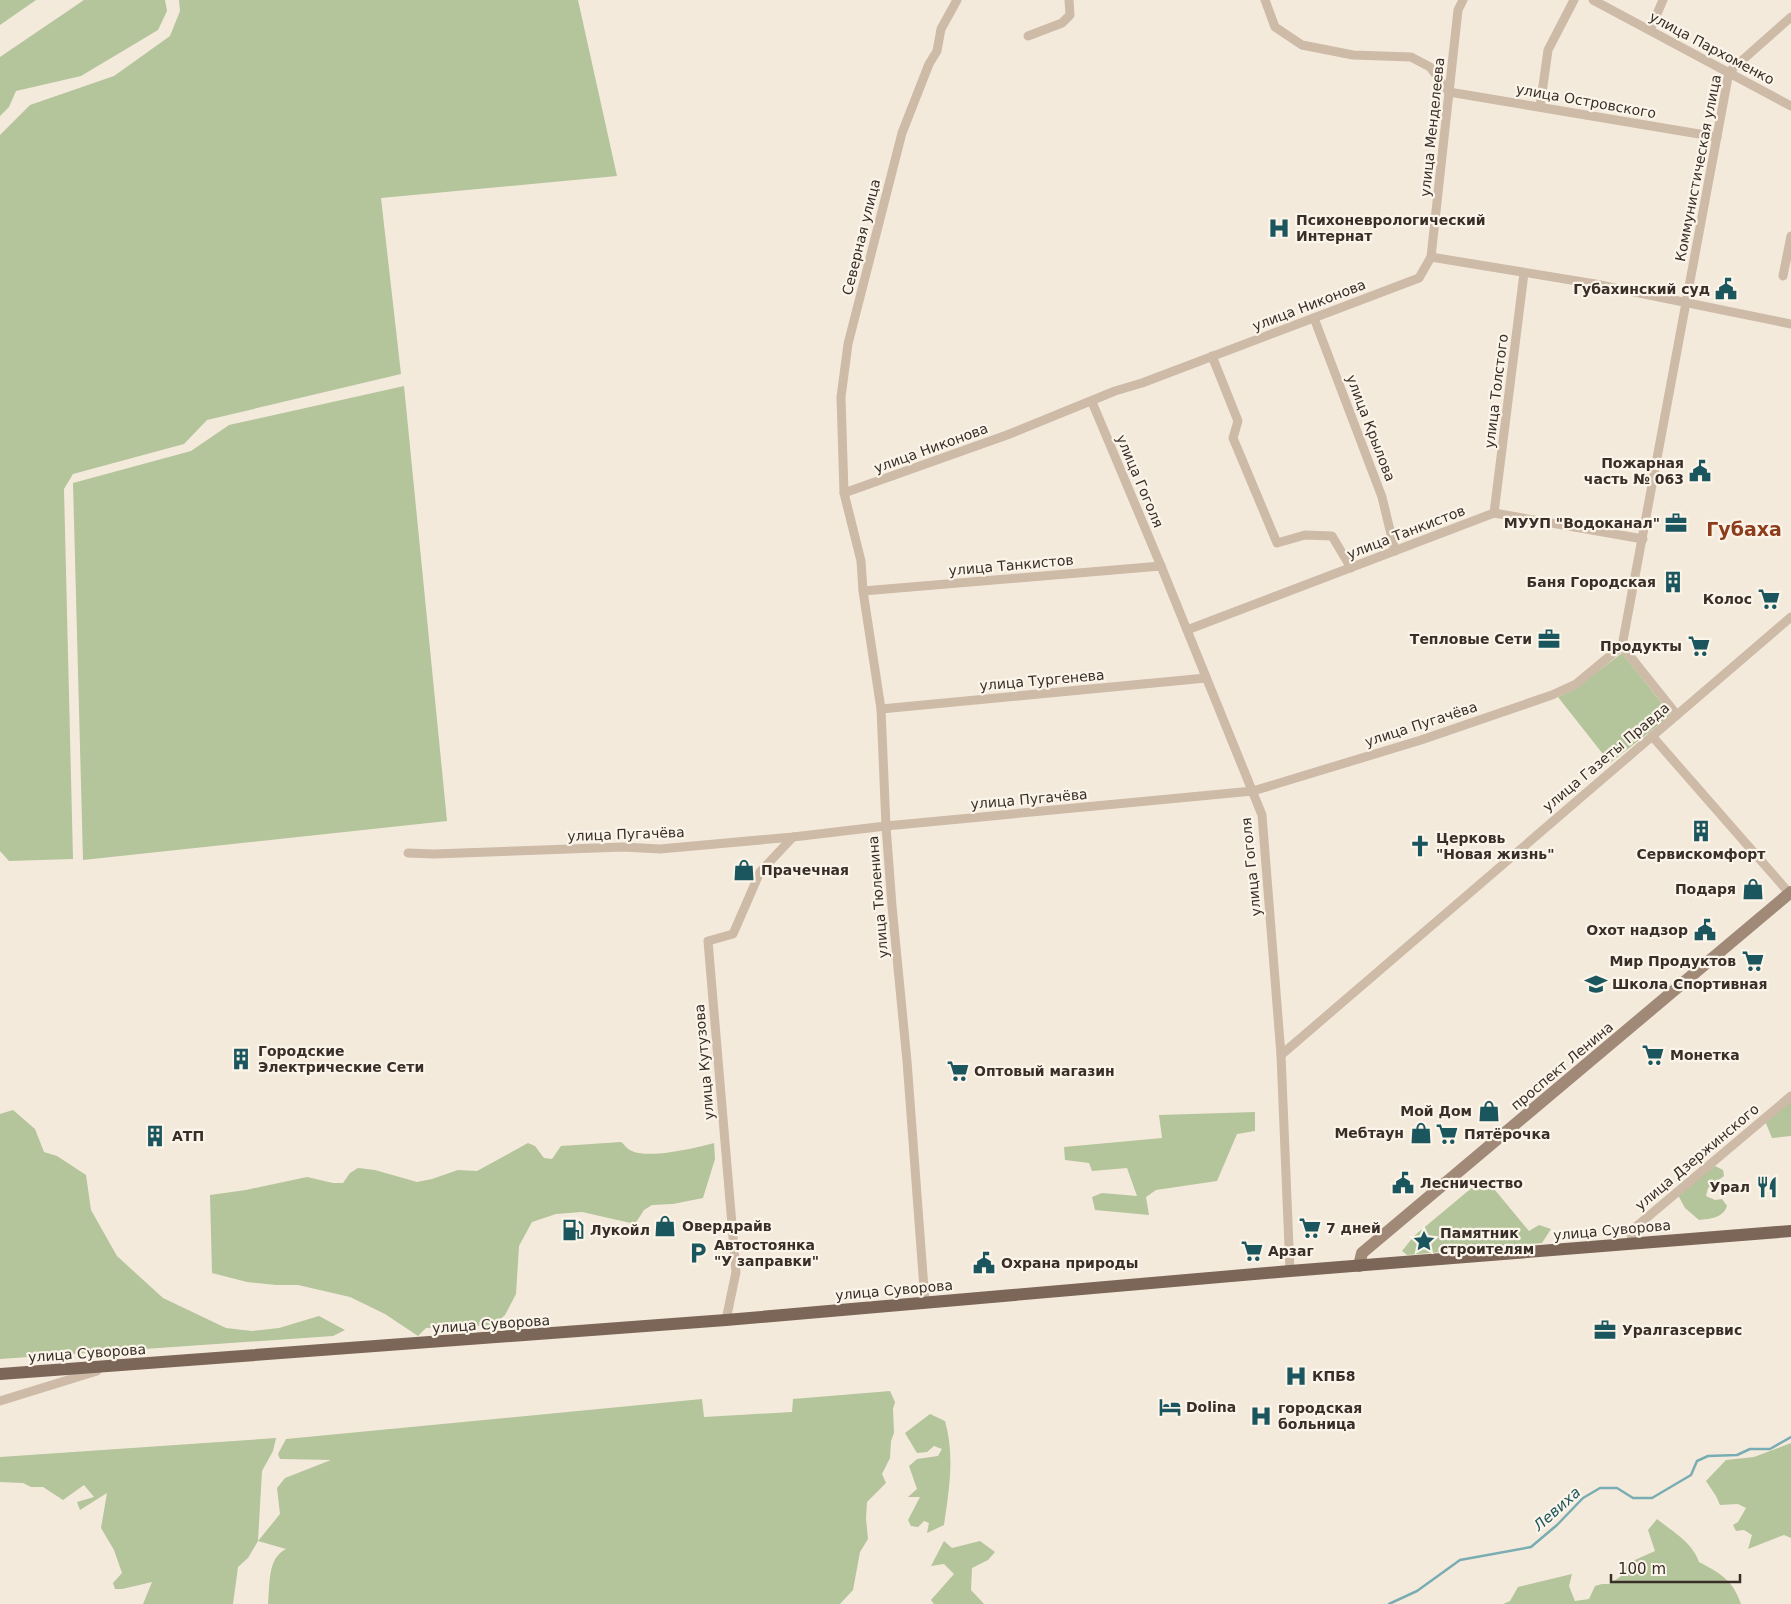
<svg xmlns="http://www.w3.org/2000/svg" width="1791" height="1604" font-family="'DejaVu Sans',sans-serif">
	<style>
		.green { fill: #b4c49b }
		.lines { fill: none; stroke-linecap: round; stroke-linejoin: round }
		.stream { stroke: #79adb3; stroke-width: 2.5 }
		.street { stroke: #cdbaa7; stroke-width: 9 }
		.secondary { stroke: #a18978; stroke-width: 12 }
		.primary { stroke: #7c6658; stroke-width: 12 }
		.labels { text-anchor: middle; stroke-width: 4.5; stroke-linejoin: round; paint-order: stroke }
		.street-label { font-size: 14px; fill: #392e28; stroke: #fbf4e9 }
		.poi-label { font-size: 14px; font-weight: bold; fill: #392e28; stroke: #fbf4e9; text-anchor: start }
		.water-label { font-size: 15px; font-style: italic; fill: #1b555d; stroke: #fbf4e9 }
		.district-label { font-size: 19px; font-weight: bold; fill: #8d3d1c; stroke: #fbf4e9 }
	</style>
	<rect width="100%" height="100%" fill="#f4eadc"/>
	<g class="green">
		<polygon points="0,0 36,0 0,25"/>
		<polygon points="84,0 165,0 167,11 158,30 81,76 16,91 9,107 0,116 0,57"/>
		<polygon points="179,0 578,0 617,176 381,198 401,374 207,420 184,444 73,474 64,489 73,859 9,861 0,851 0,135 30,105 114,76 170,36 180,11"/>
		<polygon points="404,386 447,821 83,860 73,483 191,451 229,425"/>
		<polygon points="1622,653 1671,715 1610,763 1558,697 1575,689"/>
		<polygon points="1791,1100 1791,1136 1772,1138 1765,1121"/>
		<polygon points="13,1110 35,1129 44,1152 57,1156 86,1175 91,1210 117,1256 163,1298 226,1328 252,1331 279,1328 319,1316 345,1330 333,1336 0,1359 0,1114"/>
		<polygon points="1255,1112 1255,1131 1237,1134 1217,1181 1156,1190 1146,1197 1149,1215 1095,1210 1092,1197 1102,1193 1137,1196 1127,1168 1092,1171 1089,1163 1065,1160 1064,1147 1162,1138 1159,1115"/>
		<path d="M621,1142C624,1144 626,1148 630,1150C646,1160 696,1148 714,1143L715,1159L703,1198L673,1204L652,1205L644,1210L635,1224L582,1212L556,1214L532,1222L519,1246L516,1294L505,1315L494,1325L426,1328L418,1336L385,1314L350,1297L298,1285H276L247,1282L212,1273L210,1195L246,1190L307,1177L333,1183H343L350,1173L358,1168L375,1170L417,1182L432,1179L458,1170L477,1171L528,1143L535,1146L544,1158L552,1159L561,1146Z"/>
		<path d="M1715,1166L1723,1170L1724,1176L1708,1188L1706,1196L1715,1200L1722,1199L1727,1206C1723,1218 1710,1219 1699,1220L1685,1208L1678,1195Z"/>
		<polygon points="1480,1181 1490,1184 1529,1231 1539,1225 1551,1229 1542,1243 1407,1255 1402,1251 1414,1236"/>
		<path d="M890,1391L895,1402L893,1409L894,1433L891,1441L890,1458L882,1474L886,1483L867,1502L866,1518L868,1539L860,1552L853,1590L840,1604H268C270,1586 267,1558 286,1549L258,1541L248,1558L238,1567L233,1604H143L152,1582L122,1589H115L113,1583L122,1573L114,1550L101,1528L107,1493L80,1510L77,1502L94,1497L84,1485L63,1500L43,1487H31L23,1483L0,1482V1457L276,1438L273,1451L262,1471L258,1541L280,1514L277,1488L285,1478L331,1460L280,1459L278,1454L286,1439L702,1399L704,1417L792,1412L793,1399Z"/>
		<path d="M930,1414L945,1421C955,1456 949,1490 944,1525L927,1533L929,1523L924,1521L918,1527L911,1526L908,1520L920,1497H908L917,1489L909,1466L917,1459L938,1456L942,1449L934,1446L927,1452L917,1453L905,1433Z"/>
		<polygon points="1791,1443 1791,1538 1784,1535 1748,1549 1752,1535 1744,1530 1736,1531 1733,1525 1738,1522 1746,1508 1738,1504 1720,1505 1716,1496 1706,1481 1726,1460 1754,1457"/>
		<path d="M1657,1519C1672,1531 1693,1543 1699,1562C1720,1573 1733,1580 1741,1604H1503L1510,1601L1518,1587L1572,1574L1569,1586L1575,1601L1589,1599L1595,1586L1602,1584H1609L1620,1577L1628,1563L1655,1551L1648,1530Z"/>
		<polygon points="944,1541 952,1548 980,1541 995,1552 988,1560 972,1568 971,1590 984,1604 934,1604 931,1600 954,1574 944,1564 931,1566"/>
	</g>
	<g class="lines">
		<polyline class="stream" points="1389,1604 1417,1591 1460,1560 1531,1547 1557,1525 1583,1498 1600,1488 1617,1488 1633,1498 1652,1498 1691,1475 1697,1461 1708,1456 1737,1455 1750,1449 1770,1449 1791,1437"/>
		<g class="street">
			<polyline points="1265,0 1275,27 1302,45 1353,55 1411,57 1430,67 1449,92 1717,137"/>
			<polyline points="1593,0 1791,106"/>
			<polyline points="1650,30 1663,0"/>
			<polyline points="1028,36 1062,23 1070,15 1069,0"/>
			<polyline points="1540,107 1548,50 1574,0"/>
			<polyline points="1431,257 1458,10 1463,0"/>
			<polyline points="1783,276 1791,236"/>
			<polyline points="1314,318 1382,497 1395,551"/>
			<polyline points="1212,356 1238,421 1233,438 1277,543 1305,535 1332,536 1351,568"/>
			<polyline points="1092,402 1161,566 1262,815 1281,1055 1290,1271"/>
			<polyline points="844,493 1007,435 1115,391 1142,383 1419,278 1431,257 1595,284 1791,324"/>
			<polyline points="1494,513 1524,273"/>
			<polyline points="863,591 1161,566"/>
			<polyline points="1187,630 1494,513 1643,539"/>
			<polyline points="881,709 1206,678"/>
			<polyline points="1677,715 1622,646 1729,72 1791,17"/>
			<polyline points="1652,736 1791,895"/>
			<polyline points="408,853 434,854 623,847 660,849 793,837 886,826 1253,791 1421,740 1552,695 1576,684 1622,646"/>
			<polyline points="1281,1055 1791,617"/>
			<polyline points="1632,1244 1631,1231 1791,1096"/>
			<polyline points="925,1302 907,1061 892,906 886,826 881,709 863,591 861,561 844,493 841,397 848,344 902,133 929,64 937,51 941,29 957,0"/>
			<polyline points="726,1320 736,1272 708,941 733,934 760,872 793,837"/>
			<polyline points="0,1401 97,1371"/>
		</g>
		<polyline class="secondary" points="1359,1266 1362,1253 1791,892"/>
		<polyline class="primary" points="0,1374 726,1320 1290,1271 1791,1231"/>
	</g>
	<defs>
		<g id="hospital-bare" transform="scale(1.725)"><path d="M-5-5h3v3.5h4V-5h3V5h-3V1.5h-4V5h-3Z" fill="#1b555d" stroke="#fbf4e9" stroke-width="2.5" paint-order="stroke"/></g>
		<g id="civic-bare" transform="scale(1.725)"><path d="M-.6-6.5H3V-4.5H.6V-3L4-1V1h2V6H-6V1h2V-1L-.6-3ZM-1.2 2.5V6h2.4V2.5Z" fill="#1b555d" stroke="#fbf4e9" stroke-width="2.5" paint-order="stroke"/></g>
		<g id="office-bare" transform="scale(1.725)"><path d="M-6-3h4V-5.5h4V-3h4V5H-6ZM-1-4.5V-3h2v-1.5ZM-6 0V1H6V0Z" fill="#1b555d" stroke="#fbf4e9" stroke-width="2.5" paint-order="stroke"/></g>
		<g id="building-bare" transform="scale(1.725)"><path d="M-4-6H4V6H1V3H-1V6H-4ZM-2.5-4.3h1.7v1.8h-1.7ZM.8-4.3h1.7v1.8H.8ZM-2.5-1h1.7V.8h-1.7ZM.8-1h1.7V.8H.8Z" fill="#1b555d" stroke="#fbf4e9" stroke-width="2.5" paint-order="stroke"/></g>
		<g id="supermarket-bare" transform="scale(1.725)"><path d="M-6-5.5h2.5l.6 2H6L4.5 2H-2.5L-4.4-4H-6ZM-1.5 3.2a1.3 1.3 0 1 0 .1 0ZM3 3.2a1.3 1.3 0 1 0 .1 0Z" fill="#1b555d" stroke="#fbf4e9" stroke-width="2.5" paint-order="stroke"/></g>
		<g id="church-bare" transform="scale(1.725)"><path d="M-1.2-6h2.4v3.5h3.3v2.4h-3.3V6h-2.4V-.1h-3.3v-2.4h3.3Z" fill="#1b555d" stroke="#fbf4e9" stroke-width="2.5" paint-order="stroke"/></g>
		<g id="shop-bare" transform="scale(1.725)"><path d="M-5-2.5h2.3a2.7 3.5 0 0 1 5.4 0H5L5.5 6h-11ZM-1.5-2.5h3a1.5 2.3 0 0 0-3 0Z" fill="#1b555d" stroke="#fbf4e9" stroke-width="2.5" paint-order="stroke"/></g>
		<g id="school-bare" transform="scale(1.725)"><path d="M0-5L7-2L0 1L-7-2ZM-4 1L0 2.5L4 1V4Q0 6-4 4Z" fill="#1b555d" stroke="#fbf4e9" stroke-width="2.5" paint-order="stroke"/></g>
		<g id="restaurant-bare" transform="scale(1.725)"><path d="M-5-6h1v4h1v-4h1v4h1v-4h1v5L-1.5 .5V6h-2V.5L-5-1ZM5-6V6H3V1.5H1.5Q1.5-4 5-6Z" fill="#1b555d" stroke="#fbf4e9" stroke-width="2.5" paint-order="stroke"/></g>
		<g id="fuel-bare" transform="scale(1.725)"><path d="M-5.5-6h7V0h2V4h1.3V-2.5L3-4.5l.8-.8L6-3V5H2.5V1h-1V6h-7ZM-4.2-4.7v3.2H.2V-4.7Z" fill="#1b555d" stroke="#fbf4e9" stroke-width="2.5" paint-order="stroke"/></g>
		<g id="sight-bare" transform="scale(1.725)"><path d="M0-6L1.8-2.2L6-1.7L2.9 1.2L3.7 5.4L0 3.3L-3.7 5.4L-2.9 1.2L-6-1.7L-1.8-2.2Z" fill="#1b555d" stroke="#fbf4e9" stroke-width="2.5" paint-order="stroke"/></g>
		<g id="parking-bare" transform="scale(1.725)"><path d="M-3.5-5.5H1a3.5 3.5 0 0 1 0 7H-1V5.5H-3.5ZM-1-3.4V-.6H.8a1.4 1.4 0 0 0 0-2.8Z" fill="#1b555d" stroke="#fbf4e9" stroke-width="2.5" paint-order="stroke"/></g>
		<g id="hotel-bare" transform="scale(1.725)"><path d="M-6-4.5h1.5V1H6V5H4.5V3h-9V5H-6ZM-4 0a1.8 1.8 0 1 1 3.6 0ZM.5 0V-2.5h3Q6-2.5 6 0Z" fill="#1b555d" stroke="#fbf4e9" stroke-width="2.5" paint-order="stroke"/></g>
	</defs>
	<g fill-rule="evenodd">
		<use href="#hospital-bare" x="1279" y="228"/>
		<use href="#civic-bare" x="1726" y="289"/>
		<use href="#civic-bare" x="1700" y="471"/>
		<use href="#office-bare" x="1676" y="523"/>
		<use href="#building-bare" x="1673" y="582"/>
		<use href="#supermarket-bare" x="1769" y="599"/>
		<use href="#office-bare" x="1549" y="639"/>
		<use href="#supermarket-bare" x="1699" y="646"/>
		<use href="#building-bare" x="1701" y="831"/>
		<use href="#church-bare" x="1420" y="846"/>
		<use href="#shop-bare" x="744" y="870"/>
		<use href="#shop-bare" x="1753" y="889"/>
		<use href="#civic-bare" x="1705" y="930"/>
		<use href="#supermarket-bare" x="1753" y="961"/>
		<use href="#school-bare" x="1596" y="984"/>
		<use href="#supermarket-bare" x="1653" y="1055"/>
		<use href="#building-bare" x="241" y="1059"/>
		<use href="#supermarket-bare" x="958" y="1071"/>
		<use href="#shop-bare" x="1489" y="1111"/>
		<use href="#shop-bare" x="1421" y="1133"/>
		<use href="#supermarket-bare" x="1447" y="1134"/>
		<use href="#building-bare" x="155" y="1136"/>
		<use href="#civic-bare" x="1403" y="1183"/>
		<use href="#restaurant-bare" x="1767" y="1187"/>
		<use href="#shop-bare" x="665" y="1226"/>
		<use href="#supermarket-bare" x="1310" y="1228"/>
		<use href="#fuel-bare" x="573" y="1230"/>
		<use href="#sight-bare" x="1424" y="1241"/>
		<use href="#supermarket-bare" x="1252" y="1251"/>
		<use href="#parking-bare" x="698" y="1253"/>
		<use href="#civic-bare" x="984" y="1263"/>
		<use href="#office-bare" x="1605" y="1330"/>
		<use href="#hospital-bare" x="1296" y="1376"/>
		<use href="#hotel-bare" x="1170" y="1407"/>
		<use href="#hospital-bare" x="1261" y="1416"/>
	</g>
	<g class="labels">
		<g class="street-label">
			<text transform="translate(1712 48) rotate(28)" y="5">улица Пархоменко</text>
			<text transform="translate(1586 101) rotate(10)" y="5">улица Островского</text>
			<text transform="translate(1432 127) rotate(-84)" y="5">улица Менделеева</text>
			<text transform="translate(1698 168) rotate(-79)" y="5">Коммунистическая улица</text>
			<text transform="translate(861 237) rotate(-76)" y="5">Северная улица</text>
			<text transform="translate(1309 305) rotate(-21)" y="5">улица Никонова</text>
			<text transform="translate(1496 391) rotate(-83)" y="5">улица Толстого</text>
			<text transform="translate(1371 428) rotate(69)" y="5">улица Крылова</text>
			<text transform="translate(931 448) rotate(-20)" y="5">улица Никонова</text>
			<text transform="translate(1140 481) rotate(67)" y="5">улица Гоголя</text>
			<text transform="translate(1406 532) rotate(-21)" y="5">улица Танкистов</text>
			<text transform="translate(1011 565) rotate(-5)" y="5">улица Танкистов</text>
			<text transform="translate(1042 680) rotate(-5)" y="5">улица Тургенева</text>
			<text transform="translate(1421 724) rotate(-18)" y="5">улица Пугачёва</text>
			<text transform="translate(1606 757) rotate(-40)" y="5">улица Газеты Правда</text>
			<text transform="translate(1029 799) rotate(-5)" y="5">улица Пугачёва</text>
			<text transform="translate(626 834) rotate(-2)" y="5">улица Пугачёва</text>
			<text transform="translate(1251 867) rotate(-96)" y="5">улица Гоголя</text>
			<text transform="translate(878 897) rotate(-95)" y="5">улица Тюленина</text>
			<text transform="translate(704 1062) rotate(-95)" y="5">улица Кутузова</text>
			<text transform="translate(1562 1066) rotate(-40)" y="5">проспект Ленина</text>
			<text transform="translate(1697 1157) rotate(-40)" y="5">улица Дзержинского</text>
			<text transform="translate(1612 1230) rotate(-5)" y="5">улица Суворова</text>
			<text transform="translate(894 1290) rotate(-5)" y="5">улица Суворова</text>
			<text transform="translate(491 1324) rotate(-4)" y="5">улица Суворова</text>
			<text transform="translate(87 1353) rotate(-4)" y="5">улица Суворова</text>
		</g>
		<g class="poi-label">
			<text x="1296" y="225">Психоневрологический<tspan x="1296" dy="16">Интернат</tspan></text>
			<text x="1710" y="294" text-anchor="end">Губахинский суд</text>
			<text x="1684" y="468" text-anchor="end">Пожарная<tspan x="1684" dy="16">часть № 063</tspan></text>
			<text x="1660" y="528" text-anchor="end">МУУП "Водоканал"</text>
			<text x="1656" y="587" text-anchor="end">Баня Городская</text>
			<text x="1752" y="604" text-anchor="end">Колос</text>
			<text x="1532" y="644" text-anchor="end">Тепловые Сети</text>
			<text x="1682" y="651" text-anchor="end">Продукты</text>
			<text x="1436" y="843">Церковь<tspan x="1436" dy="16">"Новая жизнь"</tspan></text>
			<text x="1701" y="859" text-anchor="middle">Сервискомфорт</text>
			<text x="761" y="875">Прачечная</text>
			<text x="1736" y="894" text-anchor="end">Подаря</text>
			<text x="1688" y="935" text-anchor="end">Охот надзор</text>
			<text x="1736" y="966" text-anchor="end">Мир Продуктов</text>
			<text x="1612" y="989">Школа Спортивная</text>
			<text x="258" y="1056">Городские<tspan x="258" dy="16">Электрические Сети</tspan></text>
			<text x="1670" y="1060">Монетка</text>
			<text x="974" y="1076">Оптовый магазин</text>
			<text x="1472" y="1116" text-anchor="end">Мой Дом</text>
			<text x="1404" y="1138" text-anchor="end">Мебтаун</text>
			<text x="1464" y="1139">Пятёрочка</text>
			<text x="172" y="1141">АТП</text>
			<text x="1420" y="1188">Лесничество</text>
			<text x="1750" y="1192" text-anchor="end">Урал</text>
			<text x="682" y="1231">Овердрайв</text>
			<text x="1326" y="1233">7 дней</text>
			<text x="590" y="1235">Лукойл</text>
			<text x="1440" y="1238">Памятник<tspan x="1440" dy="16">строителям</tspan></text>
			<text x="714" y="1250">Автостоянка<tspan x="714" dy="16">"У заправки"</tspan></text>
			<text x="1268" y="1256">Арзаг</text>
			<text x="1001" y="1268">Охрана природы</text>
			<text x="1622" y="1335">Уралгазсервис</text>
			<text x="1312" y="1381">КПБ8</text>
			<text x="1186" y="1412">Dolina</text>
			<text x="1278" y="1413">городская<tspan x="1278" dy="16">больница</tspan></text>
		</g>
		<g class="water-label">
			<text transform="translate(1557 1509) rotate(-42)" y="5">Левиха</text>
		</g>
		<g class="district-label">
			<text x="1744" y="536">Губаха</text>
		</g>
	</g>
	<path d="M1611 1574v8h129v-8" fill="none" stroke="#392e28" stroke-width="2.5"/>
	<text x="1618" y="1574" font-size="15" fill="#392e28" stroke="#fbf4e9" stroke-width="4" paint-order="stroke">100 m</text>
</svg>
